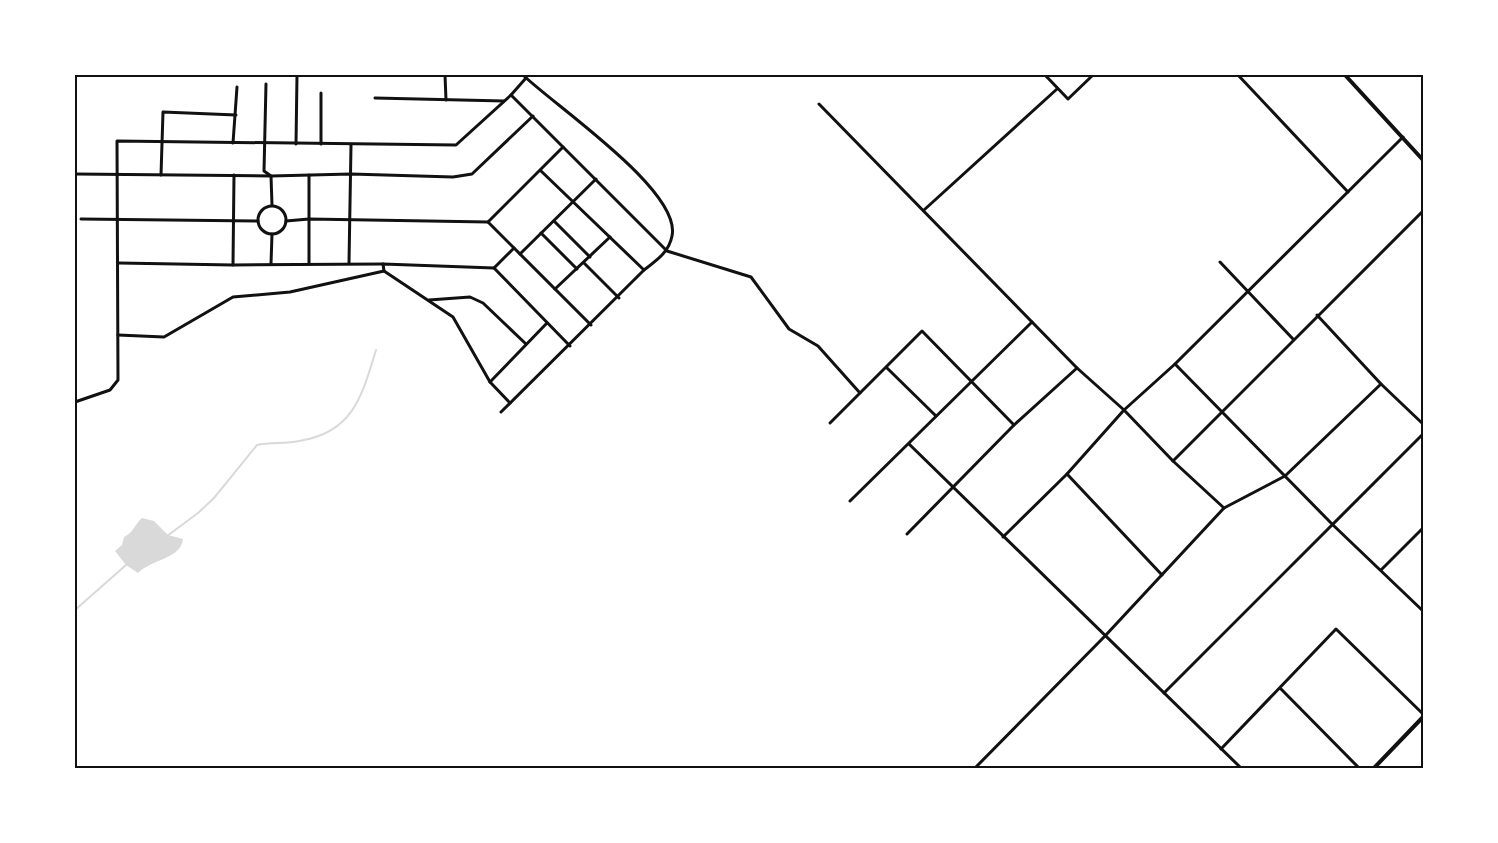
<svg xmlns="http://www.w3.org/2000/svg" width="1498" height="843" font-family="'DM Sans',sans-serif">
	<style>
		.water { fill: #d9d9d9 }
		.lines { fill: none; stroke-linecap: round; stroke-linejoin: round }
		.stream { stroke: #d9d9d9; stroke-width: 2 }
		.minor { stroke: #111; stroke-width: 3 }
		.tertiary { stroke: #111; stroke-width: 4 }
		.neatline { fill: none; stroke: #111; stroke-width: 2 }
	</style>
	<rect width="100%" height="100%" fill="#fff"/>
	<path class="water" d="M142,518L154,521L168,535L183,539C181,559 152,559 138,573L126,565L115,551L122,545L124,537C134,532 134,525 142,518Z"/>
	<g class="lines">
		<g class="stream">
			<path d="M167,536L198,513L214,498L257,445C271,442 285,444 299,441C353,433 362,396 376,350"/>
			<polyline points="75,610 126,565"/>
		</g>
		<g class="minor">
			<polyline points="445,75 446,100"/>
			<polyline points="1045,75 1068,99 1093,75"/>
			<polyline points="1238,75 1348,192"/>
			<polyline points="266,84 264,171 271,176 272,205"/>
			<polyline points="511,95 667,251 751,277 789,329 818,346 860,393"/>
			<polyline points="375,98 504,101"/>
			<polyline points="819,104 1077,368 1124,410 1173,461 1224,508"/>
			<polyline points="233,143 237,87"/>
			<polyline points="296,144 297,75"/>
			<polyline points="321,144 321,93"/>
			<polyline points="541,171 644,270"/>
			<polyline points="75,174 271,176 351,174 453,177 472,174 533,116"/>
			<polyline points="161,175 163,112 236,115"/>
			<polyline points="309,175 309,264"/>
			<circle cx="272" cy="220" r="14"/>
			<polyline points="924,210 1057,89"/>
			<polyline points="81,219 258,221"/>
			<polyline points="286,221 309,219 488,222 591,325"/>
			<polyline points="554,221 590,257"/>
			<polyline points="488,222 563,147"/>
			<polyline points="541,233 577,269"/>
			<polyline points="520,254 596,179"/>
			<polyline points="1220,262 1293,339"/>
			<polyline points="119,263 233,265 383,264"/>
			<polyline points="349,263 351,145"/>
			<polyline points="584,263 619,298"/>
			<polyline points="271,264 272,234"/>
			<polyline points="233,265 234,175"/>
			<polyline points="494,268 514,248"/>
			<polyline points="384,271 383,264 494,268 570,346"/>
			<polyline points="555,289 610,237"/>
			<polyline points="429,300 470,297 483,303 526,344"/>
			<polyline points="1317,315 1381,384 1423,424"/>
			<polyline points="118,335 164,337 233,297 290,292 384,271 453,317 490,382 510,403"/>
			<polyline points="1175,364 1333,525 1423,611"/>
			<polyline points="887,368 936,416"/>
			<polyline points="490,382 547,323"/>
			<polyline points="75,402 110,390 118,380 117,141 456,145 511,95 526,78"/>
			<path d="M501,412L644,270C657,260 669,252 672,236C682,191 555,106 523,75"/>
			<polyline points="830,423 922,331 1014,425"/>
			<polyline points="909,444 1241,768"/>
			<polyline points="1173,461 1423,211"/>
			<polyline points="1067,474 1162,575"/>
			<polyline points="850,501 1032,322"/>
			<polyline points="907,534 1014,425 1077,368"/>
			<polyline points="1003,537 1067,474 1124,410 1175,364 1403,137"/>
			<polyline points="1381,570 1423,528"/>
			<polyline points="1281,689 1359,768"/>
			<polyline points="1164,693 1423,434"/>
			<polyline points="1221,749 1336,629 1423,714"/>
			<polyline points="975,768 1105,636 1224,508 1285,476 1381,384"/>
		</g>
		<g class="tertiary">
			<polyline points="1345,75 1423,160"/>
			<polyline points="1374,768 1423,717"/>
		</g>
	</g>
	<rect width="1498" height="843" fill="none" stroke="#ffffff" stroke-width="152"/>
	<rect x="76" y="76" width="1346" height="691" class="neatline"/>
</svg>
